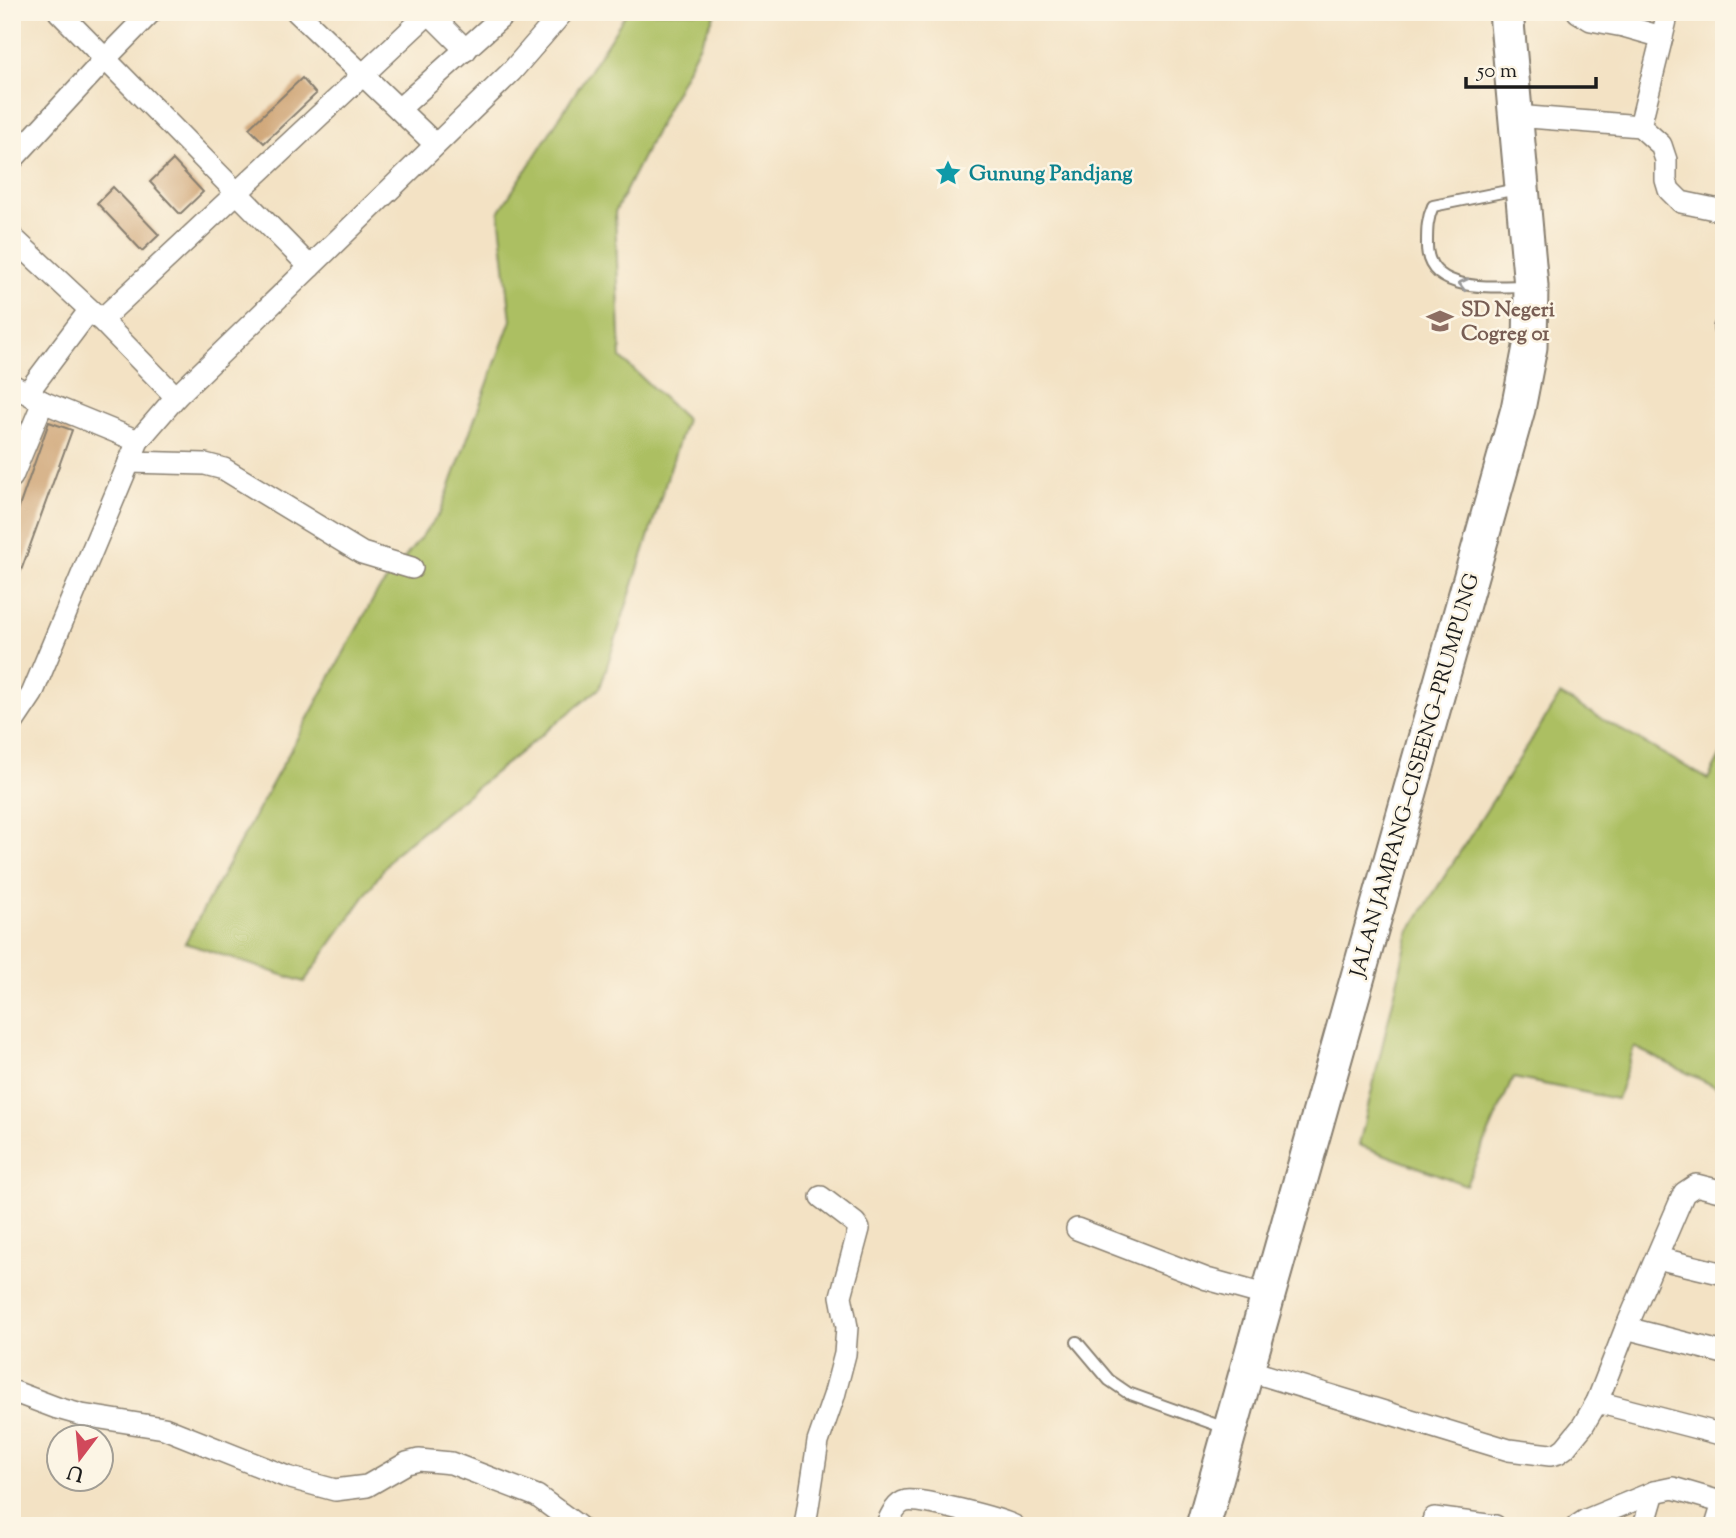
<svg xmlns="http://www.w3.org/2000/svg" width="1736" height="1538" font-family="'Sorts Mill Goudy',serif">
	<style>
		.green { fill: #acbf62; stroke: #646e3f; stroke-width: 2 }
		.building { fill: #cda272 }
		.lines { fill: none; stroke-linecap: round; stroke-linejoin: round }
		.service-casing { stroke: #887f70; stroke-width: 14 }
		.minor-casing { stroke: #887f70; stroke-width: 24 }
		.primary-casing { stroke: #887f70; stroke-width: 37 }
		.service { stroke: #fff; stroke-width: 10 }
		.minor { stroke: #fff; stroke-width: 21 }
		.primary { stroke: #fff; stroke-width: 33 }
		.oneway { stroke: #999 }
		.labels { text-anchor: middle; stroke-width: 5; stroke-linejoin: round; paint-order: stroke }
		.culture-label { font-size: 21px; font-weight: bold; fill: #0d838f; stroke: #fcf5e5; text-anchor: start }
		.education-label { font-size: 21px; font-weight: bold; fill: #785e54; stroke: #fcf5e5; text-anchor: start }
		.street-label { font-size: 21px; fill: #1c1c1c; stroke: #fcf5e5 }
	</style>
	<rect width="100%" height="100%" fill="#fcf5e5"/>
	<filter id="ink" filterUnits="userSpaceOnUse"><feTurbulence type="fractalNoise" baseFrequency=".0143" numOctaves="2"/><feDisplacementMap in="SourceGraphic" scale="14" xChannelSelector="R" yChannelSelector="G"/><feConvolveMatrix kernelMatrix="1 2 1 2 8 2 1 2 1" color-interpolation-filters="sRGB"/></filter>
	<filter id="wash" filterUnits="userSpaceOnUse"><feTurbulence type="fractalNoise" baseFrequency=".00686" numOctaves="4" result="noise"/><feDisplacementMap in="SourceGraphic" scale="28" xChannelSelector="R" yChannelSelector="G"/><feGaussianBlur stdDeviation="1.57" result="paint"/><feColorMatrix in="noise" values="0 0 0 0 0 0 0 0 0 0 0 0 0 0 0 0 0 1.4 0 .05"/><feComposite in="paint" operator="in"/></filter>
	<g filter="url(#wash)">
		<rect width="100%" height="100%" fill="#f3e2c4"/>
		<g class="green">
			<polygon points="627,12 716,12 615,212 621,358 686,419 600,688 395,853 304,982 185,943 376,594 440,513 511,320 499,212"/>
			<polygon points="1560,695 1708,779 1724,749 1724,1091 1634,1047 1617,1099 1513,1078 1466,1185 1359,1145 1409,932"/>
		</g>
		<g id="blocks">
			<g class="building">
				<polygon points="302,78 316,94 264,143 249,128"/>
				<polygon points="173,160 203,192 180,214 150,182"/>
				<polygon points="113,187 159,235 142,251 97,203"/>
				<polygon points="49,422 72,430 14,590 12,590 12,527"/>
			</g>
		</g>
	</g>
	<g filter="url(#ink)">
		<use href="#blocks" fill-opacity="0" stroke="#887f70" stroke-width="2"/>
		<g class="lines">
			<g class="service-casing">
				<g id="service">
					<path d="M1517,189L1433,206C1427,219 1427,230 1427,243C1425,295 1495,286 1528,286"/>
					<polyline points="1077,1342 1109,1380 1128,1393 1228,1429"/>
				</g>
			</g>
			<g class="minor-casing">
				<g id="minor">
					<polyline points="59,12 310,267"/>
					<polyline points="297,12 435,144"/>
					<polyline points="1578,12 1591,20 1623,26 1662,37 1668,12"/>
					<polyline points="429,13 466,50"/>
					<polyline points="399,109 507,12"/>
					<polyline points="1516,116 1640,126 1661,145 1666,160 1666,180 1669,190 1681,202 1724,211"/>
					<polyline points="1640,126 1662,37"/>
					<polyline points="12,160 105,59 151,12"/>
					<polyline points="12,237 101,320 176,397"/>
					<polyline points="101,320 430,12"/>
					<polyline points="1724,328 1724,329"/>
					<polyline points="12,385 43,402 138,441"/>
					<polyline points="28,392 89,311"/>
					<polyline points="129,462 205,464 224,469 362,553 412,568"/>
					<polyline points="12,477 43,402"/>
					<polyline points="12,724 32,694 138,441 176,397 511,72 563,12"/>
					<polyline points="1077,1229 1207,1279 1254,1292 1269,1293"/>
					<polyline points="1657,1258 1724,1274"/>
					<polyline points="1626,1328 1724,1353"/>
					<polyline points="1247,1370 1509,1450 1550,1455 1558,1453 1565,1448 1582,1427 1597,1402 1626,1328 1684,1193 1696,1185 1724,1192"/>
					<polyline points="12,1391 57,1408 82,1415 164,1428 287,1477 335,1490 367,1486 407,1463 419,1460 451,1463 537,1496 578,1526"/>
					<polyline points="1597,1402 1724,1435"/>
					<polyline points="805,1526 818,1442 834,1396 845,1354 847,1327 841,1296 859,1229 855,1223 821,1197"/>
					<path d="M886,1526C890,1517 896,1503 906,1501C920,1498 1000,1519 1014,1526"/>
					<polyline points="1431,1526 1434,1518 1495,1526"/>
					<polyline points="1577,1526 1586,1520 1654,1492 1673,1488 1724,1503"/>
					<polyline points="1644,1526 1654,1492"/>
					<polyline points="1716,1526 1723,1503"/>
				</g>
			</g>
			<g class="primary-casing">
				<polyline id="primary" points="1203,1526 1518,409 1530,347 1531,286 1506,12"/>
			</g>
			<use href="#service" class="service"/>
			<use href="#minor" class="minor"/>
			<use href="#primary" class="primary"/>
		</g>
		<defs><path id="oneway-chevron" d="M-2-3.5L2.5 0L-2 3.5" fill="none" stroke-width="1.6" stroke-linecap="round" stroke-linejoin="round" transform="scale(1.75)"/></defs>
		<use class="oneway" href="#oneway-chevron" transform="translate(1463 284) rotate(-166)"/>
	</g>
	<defs>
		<g id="sight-bare" transform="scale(2.1)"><path d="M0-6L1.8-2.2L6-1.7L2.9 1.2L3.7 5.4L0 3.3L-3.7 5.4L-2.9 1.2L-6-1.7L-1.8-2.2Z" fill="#0f9aa8" stroke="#fcf5e5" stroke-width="2.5" paint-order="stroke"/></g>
		<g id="school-bare" transform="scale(2.1)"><path d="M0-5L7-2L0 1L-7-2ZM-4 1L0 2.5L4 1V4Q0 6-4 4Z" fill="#8d6e63" stroke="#fcf5e5" stroke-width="2.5" paint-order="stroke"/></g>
	</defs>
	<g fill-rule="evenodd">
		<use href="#sight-bare" x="948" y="173"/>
		<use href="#school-bare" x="1440" y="321"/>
	</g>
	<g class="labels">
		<g class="culture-label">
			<text x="969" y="180">Gunung Pandjang</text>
		</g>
		<g class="education-label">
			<text x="1461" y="316">SD Negeri<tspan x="1461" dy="24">Cogreg 01</tspan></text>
		</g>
		<g class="street-label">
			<text transform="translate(1414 775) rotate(-74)" y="7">JALAN JAMPANG–CISEENG–PRUMPUNG</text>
		</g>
	</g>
	<rect width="1736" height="1538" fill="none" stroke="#fcf5e5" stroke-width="42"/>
	<g transform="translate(80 1458) rotate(196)"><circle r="33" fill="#fcf5e5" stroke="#a29e95" stroke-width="2"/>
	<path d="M0-5L12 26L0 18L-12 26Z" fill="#d1495b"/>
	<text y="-10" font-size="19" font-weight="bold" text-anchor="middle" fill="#1c1c1c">U</text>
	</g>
	<path d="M1466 77v10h130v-10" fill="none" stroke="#1c1c1c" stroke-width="3.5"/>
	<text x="1477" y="77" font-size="21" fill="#1c1c1c" stroke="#fcf5e5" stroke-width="5" paint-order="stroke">50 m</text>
</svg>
